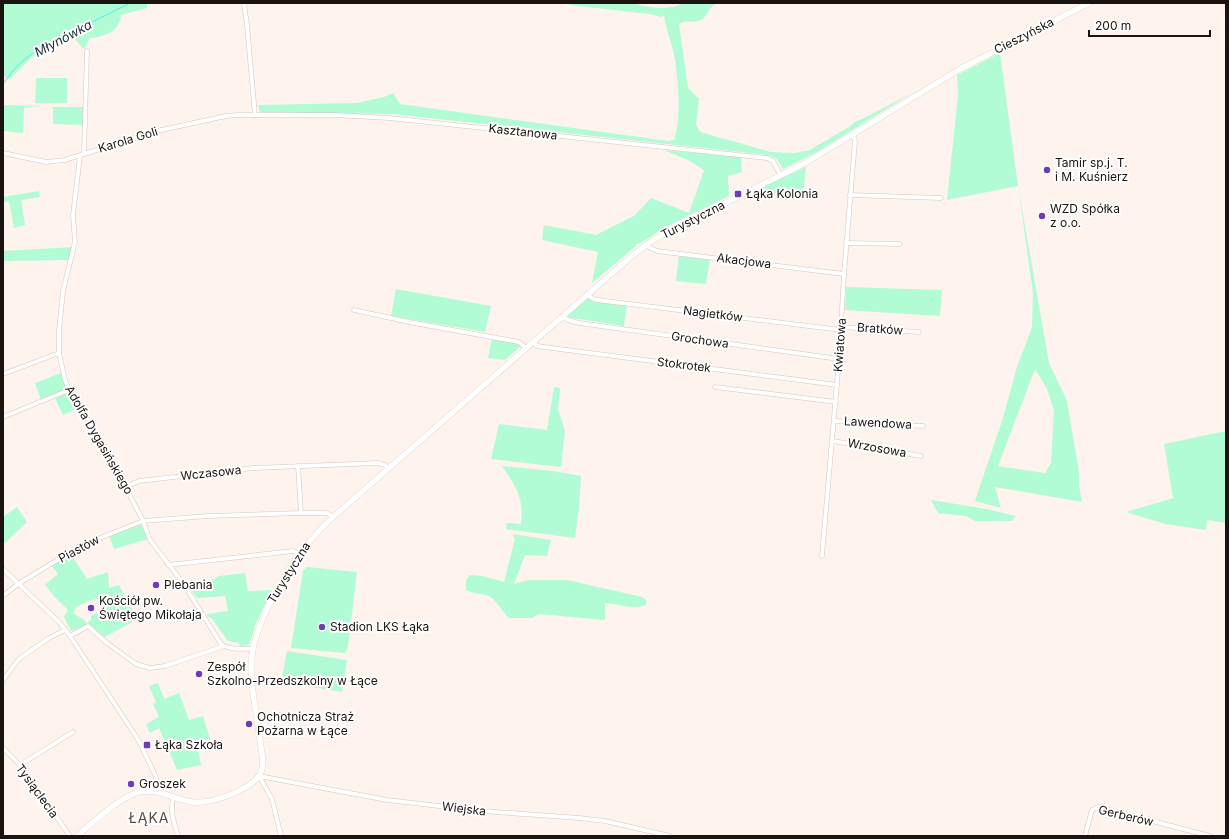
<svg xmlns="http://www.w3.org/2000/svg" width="1229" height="839" font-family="Inter,sans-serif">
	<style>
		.green { fill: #b1fbd5; fill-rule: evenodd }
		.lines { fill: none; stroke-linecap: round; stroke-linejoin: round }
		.stream { stroke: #50ebf5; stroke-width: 1 }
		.minor-casing { stroke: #d7c5bb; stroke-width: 5 }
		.secondary-casing { stroke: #d7c5bb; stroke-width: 6 }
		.minor { stroke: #fff; stroke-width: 4 }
		.secondary { stroke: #fff; stroke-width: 5.5 }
		.poi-dot { fill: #6e3cb3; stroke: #fff; stroke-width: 1.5 }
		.labels { text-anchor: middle; stroke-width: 4; stroke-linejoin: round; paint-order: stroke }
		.street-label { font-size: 12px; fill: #1a1310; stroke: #fff }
		.poi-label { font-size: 12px; fill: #1a1310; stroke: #fff; text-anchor: start }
		.water-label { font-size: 13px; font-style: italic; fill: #173133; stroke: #fff }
		.quarter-label { font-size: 14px; letter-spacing: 1px; fill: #5c4d44; stroke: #fff }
	</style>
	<rect width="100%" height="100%" fill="#fff3ed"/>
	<g class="green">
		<path d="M3,3H147V8L121,15C120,31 105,37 90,38L84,49L73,37L32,57L10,79L3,76Z"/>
		<path d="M569,3H634C645,8 672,11 682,3H717C709,6 708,16 701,20C694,24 686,19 679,24L688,88L699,99L696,125L700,132L771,152L794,153L810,150L849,127L855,122L864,118L912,93L815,153L783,169L777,159L768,155L392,114L260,112L258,105L357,103L384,97L393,93L400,104L668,141L674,140C682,116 678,79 674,54C671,41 666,29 664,15L662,17L650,14L569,5Z"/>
		<path d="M1000,53L1018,186L1049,363L1067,401L1079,472V486L1082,502L995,487L1001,508L975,501L1003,418L1017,367L1032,327L1033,293L1018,186L947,200L958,95L957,75ZM1035,369L1047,389L1054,411L1051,463L1045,473L998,466Z"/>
		<polygon points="36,78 67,78 67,103 35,103"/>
		<polygon points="3,105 46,106 24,107 23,133 3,131"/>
		<polygon points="53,107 84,107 83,125 53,124"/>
		<polygon points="664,150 741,157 742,172 728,176 729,196 662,229 639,244 638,243 635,245 636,246 592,283 598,252 542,240 544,225 596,235 634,216 651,198 689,213 704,170 688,160"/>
		<polygon points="806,167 803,196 761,192 759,188"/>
		<polygon points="39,191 40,197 21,200 25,225 14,228 9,201 3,202 3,197"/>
		<polygon points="73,247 70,260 3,261 3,251"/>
		<polygon points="679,255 710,259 706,284 676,281"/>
		<polygon points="846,287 942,290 940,316 845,310"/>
		<polygon points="396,289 491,306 485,332 391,316"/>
		<polygon points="588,297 627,305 624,326 566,317"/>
		<polygon points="492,338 519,343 522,345 505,360 488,358"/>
		<polygon points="61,373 67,389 41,400 35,383"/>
		<polygon points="554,387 560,388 558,409 565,431 561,467 491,459 499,424 547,430"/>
		<polygon points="69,392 79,408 63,415 55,398"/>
		<polygon points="1226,431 1226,523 1207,520 1206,530 1165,524 1126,512 1173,498 1164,444"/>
		<path d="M502,466L553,471L581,476L579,508L575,538L506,529L507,523L521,524C524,497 516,487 502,466Z"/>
		<polygon points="931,500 987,509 1016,516 1012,521 975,521 966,516 938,513"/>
		<polygon points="17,507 27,522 5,543 3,541 3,517"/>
		<polygon points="141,524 148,539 114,549 109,535 130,526"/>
		<path d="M513,534L551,540L547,556L525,555L514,584L528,580H567L642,597L647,601L646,605C631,610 621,604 605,603V620L539,614L532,618H509C503,613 495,598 489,596C480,593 476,595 466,590V581L469,575L483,576L504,582L515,539Z"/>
		<path d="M70,553L87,579L108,572L109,588L119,585L138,619L103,638L88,625L71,631L64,617L68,610L54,596L45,585L58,574L51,565ZM97,599L102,610L91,616V620L88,621L89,623L87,624C84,617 78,618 74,613L75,608L88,601Z"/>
		<polygon points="307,567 357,572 348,647 345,653 291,648 303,571"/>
		<polygon points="245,573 248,591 272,590 256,623 249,645 240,646 239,643 228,641 212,619 207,616 207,614 228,611 225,596 197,598 187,584 210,581 219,576"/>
		<polygon points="287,651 347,660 342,692 281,682"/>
		<polygon points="158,683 164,699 179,693 189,720 203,716 210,739 197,742 201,765 177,770 159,728 150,733 146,724 159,717 153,704 156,702 149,686"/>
	</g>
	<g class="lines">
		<path class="stream" d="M3,84C16,66 22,60 41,48L130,3"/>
		<g class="minor-casing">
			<g id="minor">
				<polyline points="244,3 247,25 255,115"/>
				<polyline points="3,153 46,162 65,160 157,131 226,116 237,115 335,115 389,118 767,158 773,161 781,176"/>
				<polyline points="84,154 87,51"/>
				<path d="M80,156L73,215L75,242L63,291L59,331V353L65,380L69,390L104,445L143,521L150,540L183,583L221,644C230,651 243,648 253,649"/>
				<polyline points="850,195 941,198"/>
				<polyline points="846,243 900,244"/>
				<polyline points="647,244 650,248 657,251 844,274"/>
				<polyline points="587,294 593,299 597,300 841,330"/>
				<polyline points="354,310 414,323 519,342 526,348"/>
				<polyline points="562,316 568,320 579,323 839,359"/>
				<polyline points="841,327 919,332"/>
				<polyline points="533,342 537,346 544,347 837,385"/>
				<polyline points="3,374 59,353"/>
				<polyline points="715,387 836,402"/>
				<polyline points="3,417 69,390"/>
				<polyline points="834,421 923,426"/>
				<polyline points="833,441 921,456"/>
				<polyline points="298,466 301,513"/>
				<polyline points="126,487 139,481 253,468 378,463 385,465 388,469"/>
				<polyline points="822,556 839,359 844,274 855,141 853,135"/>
				<polyline points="168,565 293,551 299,554"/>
				<polyline points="3,569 59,622 70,636 139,741 156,777 156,792"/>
				<polyline points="3,596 18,584 82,545 143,521 208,516 301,513 327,513 333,517"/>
				<polyline points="70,636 88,626 107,643 136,664 150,668 165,666 224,646"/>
				<polyline points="3,680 19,659 49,638 65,630"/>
				<polyline points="3,748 20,765 70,836"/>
				<polyline points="20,765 73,732"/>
				<polyline points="259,776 387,800 482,811 579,818 605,821 670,836"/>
				<polyline points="259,776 272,799 281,836"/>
				<path d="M174,796C169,809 174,823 178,836"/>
				<polyline points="1085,836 1092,810 1098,807 1210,836"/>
			</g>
		</g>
		<g class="secondary-casing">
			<path id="secondary" d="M77,836C92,823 120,797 139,792C159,788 175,800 193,802C211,804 253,790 261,772C263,769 262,764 263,760C260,742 258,724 255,706C253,693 251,680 251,666C253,617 297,550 333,517L633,255L653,240L672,230L807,162L960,69L1089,3"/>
		</g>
		<use href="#minor" class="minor"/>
		<use href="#secondary" class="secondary"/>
	</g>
	<g class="poi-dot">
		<circle cx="1047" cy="170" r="4"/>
		<rect x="734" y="190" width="8" height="8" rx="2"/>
		<circle cx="1042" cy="216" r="4"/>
		<circle cx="156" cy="585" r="4"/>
		<circle cx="91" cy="608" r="4"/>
		<circle cx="322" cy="627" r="4"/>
		<circle cx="199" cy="674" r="4"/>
		<circle cx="249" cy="724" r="4"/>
		<rect x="143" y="741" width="8" height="8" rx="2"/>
		<circle cx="131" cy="784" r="4"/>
	</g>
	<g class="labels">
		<g class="street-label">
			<text transform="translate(1024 36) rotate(-27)" y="4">Cieszyńska</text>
			<text transform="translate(523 132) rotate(6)" y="4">Kasztanowa</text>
			<text transform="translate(128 140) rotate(-17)" y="4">Karola Goli</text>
			<text transform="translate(693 220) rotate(-27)" y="4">Turystyczna</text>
			<text transform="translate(744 261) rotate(7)" y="4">Akacjowa</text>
			<text transform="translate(713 314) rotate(7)" y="4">Nagietków</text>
			<text transform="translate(880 329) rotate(4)" y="4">Bratków</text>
			<text transform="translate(700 340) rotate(8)" y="4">Grochowa</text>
			<text transform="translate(840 345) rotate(-86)" y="4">Kwiatowa</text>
			<text transform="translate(684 365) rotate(7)" y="4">Stokrotek</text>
			<text transform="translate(878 423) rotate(3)" y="4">Lawendowa</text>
			<text transform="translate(99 440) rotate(60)" y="4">Adolfa Dygasińskiego</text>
			<text transform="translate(877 448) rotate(10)" y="4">Wrzosowa</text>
			<text transform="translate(211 473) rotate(-6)" y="4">Wczasowa</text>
			<text transform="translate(79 549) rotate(-28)" y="4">Piastów</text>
			<text transform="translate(289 573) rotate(-58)" y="4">Turystyczna</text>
			<text transform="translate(37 791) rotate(54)" y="4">Tysiąclecia</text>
			<text transform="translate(464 809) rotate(7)" y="4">Wiejska</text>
			<text transform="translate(1126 816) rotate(13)" y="4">Gerberów</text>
		</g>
		<g class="poi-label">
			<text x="1055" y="167">Tamir sp.j. T.<tspan x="1055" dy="14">i M. Kuśnierz</tspan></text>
			<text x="746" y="198">Łąka Kolonia</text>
			<text x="1050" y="213">WZD Spółka<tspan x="1050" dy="14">z o.o.</tspan></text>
			<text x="164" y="589">Plebania</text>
			<text x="99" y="605">Kościół pw.<tspan x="99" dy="14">Świętego Mikołaja</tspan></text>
			<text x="330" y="631">Stadion LKS Łąka</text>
			<text x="207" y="671">Zespół<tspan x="207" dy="14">Szkolno-Przedszkolny w Łące</tspan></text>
			<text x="257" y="721">Ochotnicza Straż<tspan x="257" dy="14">Pożarna w Łące</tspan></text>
			<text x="155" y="749">Łąka Szkoła</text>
			<text x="139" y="788">Groszek</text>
		</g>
		<g class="water-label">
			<text transform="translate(63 38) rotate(-28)" y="5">Młynówka</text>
		</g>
		<g class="quarter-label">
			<text x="149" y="823">ŁĄKA</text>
		</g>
	</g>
	<rect width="1229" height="839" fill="none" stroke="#1a1310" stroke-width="8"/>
	<path d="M1089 30v6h121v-6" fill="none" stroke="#1a1310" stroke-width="2"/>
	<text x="1095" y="30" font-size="12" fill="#1a1310" stroke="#ffffff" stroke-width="3" paint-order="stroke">200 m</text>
</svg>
